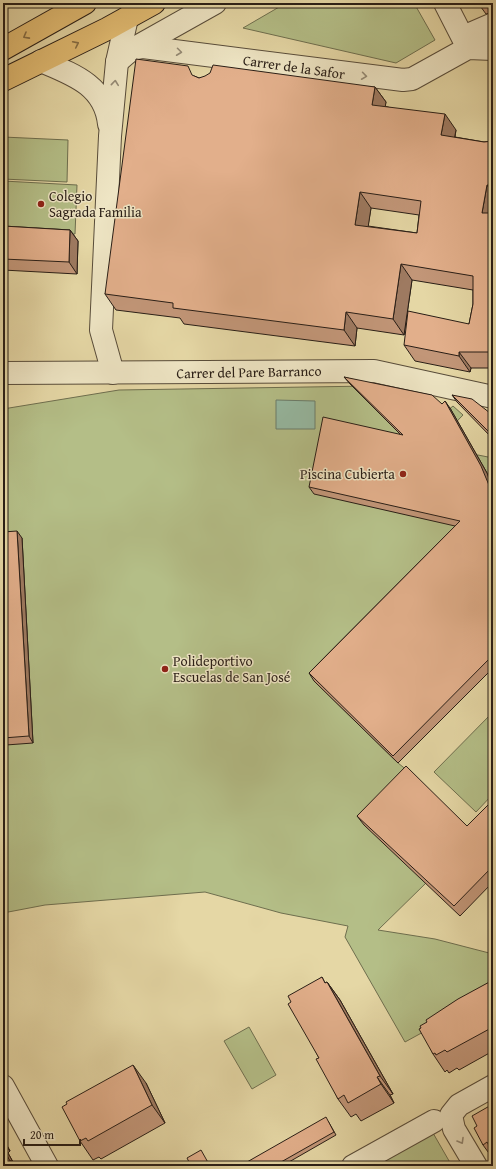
<svg xmlns="http://www.w3.org/2000/svg" width="496" height="1169" font-family="'Gentium Book Plus',serif">
	<style>
		.green { fill: #b4be87; stroke: #6e6e4e }
		.water { fill: #96baa3; stroke: #6a7c6b }
		.lines { fill: none; stroke-linecap: round; stroke-linejoin: round }
		.minor-casing { stroke: #584c3a; stroke-width: 24 }
		.major-casing { stroke: #291e16; stroke-width: 24 }
		.minor { stroke: #eee5c4; stroke-width: 22 }
		.major { stroke: #e2bc72; stroke-width: 22 }
		.wall { fill: #c29678; stroke: #291e16; fill-rule: evenodd }
		.shaded-wall { fill: #9e7a61; stroke: #291e16 }
		.building { fill: #e2af8b; stroke: #291e16; fill-rule: evenodd }
		.oneway { stroke: #866d44 }
		.oneway2 { stroke: #958b76 }
		.poi-dot { fill: #8f2418; stroke: #eee5c4; stroke-width: 1.5 }
		.labels { text-anchor: middle; stroke-width: 3; stroke-linejoin: round; paint-order: stroke }
		.street-label { font-size: 14px; fill: #291e16; stroke: #eee5c4 }
		.poi-label { font-size: 14px; fill: #291e16; stroke: #eee5c4; text-anchor: start }
	</style>
	<rect width="100%" height="100%" fill="#e5d7a5"/>
	<filter id="stains"><feTurbulence type="fractalNoise" baseFrequency=".005" numOctaves="4"/><feColorMatrix values="0 0 0 0 .2 0 0 0 0 .09 0 0 0 0 .02 0 0 0 .5 -.17"/></filter>
	<radialGradient id="worn" r=".72"><stop offset=".6" stop-color="#630" stop-opacity="0"/><stop offset="1" stop-color="#630" stop-opacity=".3"/></radialGradient>
	<g class="green">
		<polygon points="286,3 414,3 435,40 396,63 243,28"/>
		<polygon points="3,137 68,140 67,182 3,179"/>
		<polygon points="3,181 77,185 75,234 3,230"/>
		<polygon points="370,386 447,411 453,406 463,415 433,446 493,458 493,501 314,681 398,763 413,775 426,883 378,930 435,939 493,954 493,994 405,1042 345,937 348,926 281,913 205,892 45,905 3,913 3,409 119,390"/>
		<polygon points="493,712 493,794 476,812 434,772"/>
		<polygon points="249,1027 276,1075 252,1089 224,1041"/>
		<polygon points="433,1133 452,1166 373,1166"/>
	</g>
	<polygon class="water" points="276,400 315,401 315,429 276,429"/>
	<g class="lines">
		<g class="minor-casing">
			<g id="minor">
				<polyline points="445,3 468,48"/>
				<polyline points="463,37 493,24"/>
				<polyline points="133,49 215,3"/>
				<path d="M41,61C72,74 105,85 109,124"/>
				<polyline points="117,62 132,49 143,47 403,80 412,79 468,48 493,49"/>
				<polyline points="3,373 374,371 493,397"/>
				<polyline points="113,373 101,330 110,136 117,62 127,18"/>
				<polyline points="3,1086 47,1166"/>
				<polyline points="353,1166 434,1121"/>
				<polyline points="476,1166 454,1129 451,1115 459,1105 493,1086"/>
			</g>
		</g>
		<g class="major-casing">
			<g id="major">
				<polyline points="3,49 85,3"/>
				<polyline points="3,80 107,29 154,3"/>
			</g>
		</g>
		<use href="#minor" class="minor"/>
		<use href="#major" class="major"/>
	</g>
	<g class="wall">
		<polygon points="478,3 493,3 493,12 486,14"/>
		<path d="M194,76L199,78L375,87L386,102L385,106L456,130L455,137L484,142L493,141V368H471L470,372L415,361L404,345L469,324L473,304V290L412,280L404,335L357,328L355,346L184,324L180,318L116,310L105,294ZM371,208L419,215L417,233L368,226Z"/>
		<polygon points="3,226 70,230 78,241 77,274 3,270"/>
		<polygon points="344,377 442,404 450,408 487,473 493,489 493,488 493,668 398,763 314,681 309,673 455,526 314,494 309,487 400,434 350,384"/>
		<polygon points="452,395 490,413 493,410 493,439 457,402"/>
		<polygon points="3,532 22,538 33,743 6,745 3,740"/>
		<polygon points="493,811 493,882 460,916 364,825 357,816 467,826"/>
		<polygon points="322,977 325,983 327,982 340,1000 393,1094 390,1095 394,1103 361,1121 356,1114 351,1117 338,1099 319,1058 291,1002"/>
		<polygon points="493,980 493,1051 459,1070 457,1068 449,1073 447,1070 445,1072 433,1054 421,1028 427,1022"/>
		<polygon points="146,1083 165,1123 101,1159 99,1157 93,1160 80,1141"/>
		<polygon points="493,1104 493,1155 491,1156 483,1145 477,1126"/>
		<polygon points="328,1121 336,1135 282,1166 240,1166"/>
		<polygon points="3,1138 10,1151 8,1153 12,1160 17,1166 3,1166"/>
	</g>
	<g class="shaded-wall">
		<polygon points="375,87 386,102 383,120 372,105"/>
		<polygon points="445,114 456,130 452,151 441,135"/>
		<polygon points="487,185 493,194 493,228 482,213"/>
		<polygon points="360,192 371,208 366,241 355,225"/>
		<polygon points="70,230 78,241 77,274 69,262"/>
		<polygon points="401,264 412,280 404,335 393,319"/>
		<polygon points="346,312 357,328 355,346 344,330"/>
		<polygon points="459,352 471,368 470,372 459,356"/>
		<polygon points="445,401 450,408 487,473 493,490 491,490"/>
		<polygon points="17,531 22,538 33,743 29,736"/>
		<polygon points="327,982 340,1000 393,1094 380,1076"/>
		<polygon points="133,1065 146,1083 165,1123 152,1105"/>
		<polygon points="377,1077 390,1095 394,1103 381,1084"/>
		<polygon points="3,1138 10,1151 3,1141"/>
		<polygon points="3,1146 8,1153 15,1166 10,1161 3,1149"/>
	</g>
	<g class="building">
		<path d="M136,59L188,66L192,75L199,78L205,76L210,73L213,65L375,87L372,105L445,114L441,135L484,142L493,141V185H487L482,213H493V352H459V356L404,345L408,311L469,324L473,304V276L401,264L393,319L346,312L344,330L173,308V303L105,294ZM360,192L421,201L417,233L355,225Z"/>
		<polygon points="3,226 70,230 69,262 3,259"/>
		<polygon points="344,377 432,395 442,404 445,401 481,466 491,490 493,488 493,655 393,756 309,673 460,521 309,487 323,417 403,435"/>
		<polygon points="452,395 472,399 490,413 493,410 493,436"/>
		<polygon points="17,531 29,736 3,738 3,532"/>
		<polygon points="406,766 467,826 488,805 493,811 493,866 454,906 357,816"/>
		<polygon points="322,977 325,983 327,982 380,1076 377,1077 381,1084 348,1103 344,1095 338,1099 316,1059 319,1058 288,1004 291,1002 288,996"/>
		<polygon points="493,980 493,1027 447,1052 445,1050 436,1055 435,1053 433,1054 419,1029 421,1028 420,1026 427,1022 426,1020 458,999"/>
		<polygon points="133,1065 152,1105 88,1141 86,1138 80,1141 62,1107 67,1104 66,1102"/>
		<polygon points="493,1104 493,1153 487,1142 483,1145 474,1128 477,1126 472,1116"/>
		<polygon points="326,1117 334,1132 274,1166 240,1166"/>
		<polygon points="3,1149 10,1161 12,1160 16,1166 3,1166"/>
		<polygon points="201,1150 210,1166 191,1166 187,1158"/>
	</g>
	<defs><path id="oneway-chevron" d="M-2-3.5L2.5 0L-2 3.5" fill="none" stroke-width="1.6" stroke-linecap="round" stroke-linejoin="round"/></defs>
	<g class="oneway">
		<use href="#oneway-chevron" transform="translate(26 36) rotate(151)"/>
		<use href="#oneway-chevron" transform="translate(76 44) rotate(-26)"/>
	</g>
	<g class="oneway2">
		<use href="#oneway-chevron" transform="translate(179 52) rotate(7)"/>
		<use href="#oneway-chevron" transform="translate(364 76) rotate(8)"/>
		<use href="#oneway-chevron" transform="translate(115 83) rotate(-84)"/>
		<use href="#oneway-chevron" transform="translate(461 1141) rotate(60)"/>
	</g>
	<g class="poi-dot">
		<circle cx="41" cy="204" r="4"/>
		<circle cx="403" cy="474" r="4"/>
		<circle cx="165" cy="669" r="4"/>
	</g>
	<g class="labels">
		<g class="street-label">
			<text transform="translate(294 67) rotate(8)" y="5">Carrer de la Safor</text>
			<text transform="translate(249 372) rotate(-1)" y="5">Carrer del Pare Barranco</text>
		</g>
		<g class="poi-label">
			<text x="49" y="201">Colegio<tspan x="49" dy="16">Sagrada Familia</tspan></text>
			<text x="395" y="479" text-anchor="end">Piscina Cubierta</text>
			<text x="173" y="666">Polideportivo<tspan x="173" dy="16">Escuelas de San José</tspan></text>
		</g>
	</g>
	<rect width="496" height="1169" fill="none" stroke="#e5d7a5" stroke-width="16"/>
	<rect x="4" y="4" width="488" height="1161" fill="none" stroke="#291e16" stroke-width="2"/>
	<rect x="8" y="8" width="480" height="1153" fill="none" stroke="#291e16"/>
	<path d="M24 1139v6h56v-6" fill="none" stroke="#291e16" stroke-width="2"/>
	<text x="30" y="1139" font-size="12" fill="#291e16" stroke="#eee5c4" stroke-width="3" paint-order="stroke">20 m</text>
	<rect width="100%" height="100%" filter="url(#stains)"/>
	<rect width="100%" height="100%" fill="url(#worn)"/>
</svg>
